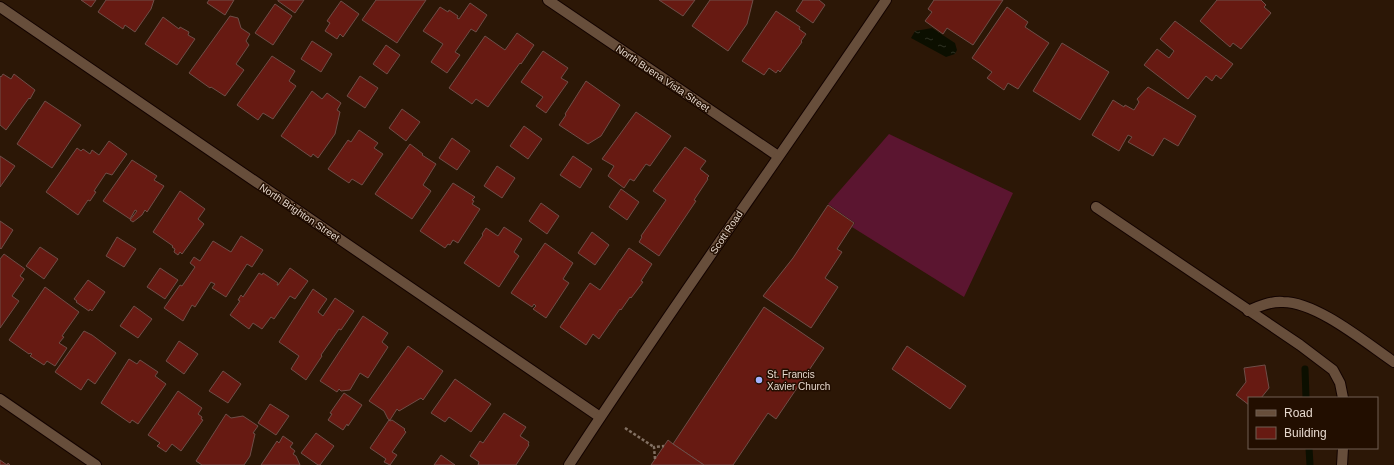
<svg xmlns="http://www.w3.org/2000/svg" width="1394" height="465" font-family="Helvetica,sans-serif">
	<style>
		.garden { fill: #5b1530 }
		.water { fill: url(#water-ripples) }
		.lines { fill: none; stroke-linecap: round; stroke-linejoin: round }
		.stream { stroke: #0c0f00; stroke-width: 7 }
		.building { fill: #671a12; stroke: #6e4e48 }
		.minor-casing { stroke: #130300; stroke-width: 12 }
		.path { stroke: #827062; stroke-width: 2.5; stroke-dasharray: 3 2; stroke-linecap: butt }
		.minor { stroke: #674e3b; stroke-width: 10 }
		.poi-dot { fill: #a2b2fd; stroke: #220e00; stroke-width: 1.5 }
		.labels { text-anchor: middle; stroke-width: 3; stroke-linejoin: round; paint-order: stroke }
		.street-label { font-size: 10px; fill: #e6d8cd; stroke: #220e00 }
		.poi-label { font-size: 10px; fill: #e6d8cd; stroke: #220e00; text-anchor: start }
	</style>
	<defs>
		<pattern id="water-ripples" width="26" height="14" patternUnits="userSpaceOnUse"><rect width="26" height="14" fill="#0c0f00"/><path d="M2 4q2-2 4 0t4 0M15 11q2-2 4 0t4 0" fill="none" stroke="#2f3124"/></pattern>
	</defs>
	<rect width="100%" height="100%" fill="#2c1706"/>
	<polygon class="garden" points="889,134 1013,193 964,297 852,227 855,223 828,204"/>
	<polygon class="water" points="932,28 955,43 957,50 955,54 946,57 911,38 915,31"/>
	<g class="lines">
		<g class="stream">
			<polyline points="1305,369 1306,398"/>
			<polyline points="1309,448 1310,465"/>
		</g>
	</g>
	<g class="building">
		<polygon points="81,0 96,0 91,7"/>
		<polygon points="106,0 154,0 151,9 135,32 125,25 123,29 98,12"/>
		<polygon points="209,0 234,0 225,15 207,3"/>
		<polygon points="278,0 304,0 295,13 278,1"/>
		<polygon points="376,0 426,0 397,43 362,20"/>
		<polygon points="659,0 695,0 683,16"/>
		<polygon points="710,0 753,0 747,24 728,51 692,26"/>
		<polygon points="803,0 819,0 825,5 813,23 796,11"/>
		<polygon points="934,0 1003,0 973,45 947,28 943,34 925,21 932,12 928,9"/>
		<polygon points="1217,0 1261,0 1266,5 1264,7 1271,13 1241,49 1233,43 1230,47 1200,21"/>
		<polygon points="341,1 359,14 343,37 340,34 337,39 325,31 330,23 327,21"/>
		<polygon points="470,3 487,15 476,32 471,29 455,52 460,55 447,73 431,62 443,44 423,31 440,7 448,12 449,10 458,16 457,18 459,19"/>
		<polygon points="275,4 292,16 273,45 255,33"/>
		<polygon points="1007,7 1028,22 1025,27 1049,43 1018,89 1008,83 1004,90 987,78 992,72 972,58"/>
		<polygon points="776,11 800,27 799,29 806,34 801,41 802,42 780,72 778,70 776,73 769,68 764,75 742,61"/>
		<polygon points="230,16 238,18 241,28 250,34 246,41 249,45 236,64 244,70 225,96 211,87 210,88 189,73"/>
		<polygon points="163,17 179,29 180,27 189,32 188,35 195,39 177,65 145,44"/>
		<polygon points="1175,21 1233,64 1221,79 1216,75 1212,81 1206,76 1188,99 1144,65 1157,49 1169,58 1174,51 1160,39"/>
		<polygon points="517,33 534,45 521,64 520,63 488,107 476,99 472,104 449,88 485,36 505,50"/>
		<polygon points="312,41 332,54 321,72 301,59"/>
		<polygon points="1062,43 1109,72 1080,120 1033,91"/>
		<polygon points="386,45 400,55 387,74 373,64"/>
		<polygon points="543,51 568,68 561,78 568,82 546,113 536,106 543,97 521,82"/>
		<polygon points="272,56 295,71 289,81 296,86 273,119 263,113 258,120 237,105"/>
		<polygon points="3,74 11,79 14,74 35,90 30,99 29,98 6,130 0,125 0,76 1,77"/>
		<polygon points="360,76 378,88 365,108 347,96"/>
		<polygon points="586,81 620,105 601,136 588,144 559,125 566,115 565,114"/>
		<polygon points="1148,87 1196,116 1178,146 1164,138 1153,156 1128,142 1132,137 1128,135 1119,151 1092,135 1113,100 1124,107 1125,105 1134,110 1139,102 1137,99"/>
		<polygon points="312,91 322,99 327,93 341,103 337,110 340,112 335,134 318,158 313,154 311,157 281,136"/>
		<polygon points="45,101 81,125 52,168 17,144"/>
		<polygon points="402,109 420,122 406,141 389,128"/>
		<polygon points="636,112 671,136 650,166 646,164 634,181 630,179 624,188 608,176 614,166 602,159"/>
		<polygon points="524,126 542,139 528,159 510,146"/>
		<polygon points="359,130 378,143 374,148 383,154 362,185 352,179 349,183 328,169 348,140 351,142"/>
		<polygon points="452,138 470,151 457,170 439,158"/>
		<polygon points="109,141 127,154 112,175 106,173 94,191 96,192 90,201 88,200 78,215 46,192 77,148 81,151 83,149 90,154 92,150 99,155"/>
		<polygon points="410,144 423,154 422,155 436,164 423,185 431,191 412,219 375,194"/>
		<polygon points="685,147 706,161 700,169 709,176 707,178 708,179 694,200 696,201 659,256 639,242 642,237 641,236 666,200 653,191"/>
		<polygon points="0,156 15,166 0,187"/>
		<polygon points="573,156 592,169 580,188 560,175"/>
		<polygon points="132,160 157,176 154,180 164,186 147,212 145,210 142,215 133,222 130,220 137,211 135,210 130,219 103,201"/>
		<polygon points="497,166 515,178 502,198 484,186"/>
		<polygon points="453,183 475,197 472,200 474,201 472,204 480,209 458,243 453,240 450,245 448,244 445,248 420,231"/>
		<polygon points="621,189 639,202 627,220 609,207"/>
		<polygon points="180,191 205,209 198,219 204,224 182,254 180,252 178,255 174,252 175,249 172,247 173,246 153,232"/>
		<polygon points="541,203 559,216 547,234 529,221"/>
		<polygon points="828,205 854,223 837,249 842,252 825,278 838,287 811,328 763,296 793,258"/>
		<polygon points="0,221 13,230 1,249 0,248"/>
		<polygon points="504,227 522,239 514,252 519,256 499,287 464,263 483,235 482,234 486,228 498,236"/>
		<polygon points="592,232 609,245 595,265 578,253"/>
		<polygon points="241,236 263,250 252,267 247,264 226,297 212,288 215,284 211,282 195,307 192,305 183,321 164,308 180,285 182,286 195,267 190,263 194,257 200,261 213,241 231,252"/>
		<polygon points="117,237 136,249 124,267 106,256"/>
		<polygon points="545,243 573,263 563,279 569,283 546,318 533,309 536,306 534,304 532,307 511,293"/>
		<polygon points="40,247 58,259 44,279 26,266"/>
		<polygon points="629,248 652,264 641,281 643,282 631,298 630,297 621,310 620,309 599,339 593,334 586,345 560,327 590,283 600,290"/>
		<polygon points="4,254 25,269 20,276 24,279 12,296 19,301 0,328 0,259"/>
		<polygon points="160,268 178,280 165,299 147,287"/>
		<polygon points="290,268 308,281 295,299 290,296 274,319 271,317 262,329 253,323 249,329 230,315 240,301 238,300 241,295 243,297 259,273 262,275 263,273 278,283 277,285 278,285"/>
		<polygon points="88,280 105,292 92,311 90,309 89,311 76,302 77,301 74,299"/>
		<polygon points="45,287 79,312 62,336 64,337 59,343 67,348 55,366 47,361 44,365 30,356 32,354 30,353 29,354 9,340"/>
		<polygon points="313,289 327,299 318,312 323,316 335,298 354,311 341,330 339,329 321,355 322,356 306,380 291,369 299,356 279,342"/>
		<polygon points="134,306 152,319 138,338 120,326"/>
		<polygon points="764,307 824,348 776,419 768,413 733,465 704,465 673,444"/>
		<polygon points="363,316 388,333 382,342 388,347 368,378 360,373 350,390 341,391 339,389 337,392 320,381"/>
		<polygon points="84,331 92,335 116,353 95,384 88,379 81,390 55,372"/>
		<polygon points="179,341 198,354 184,374 166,361"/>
		<polygon points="408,346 443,371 423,400 421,398 399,411 397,409 390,420 388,419 384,411 369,401"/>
		<polygon points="907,346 966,386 950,409 892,369"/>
		<polygon points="129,359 137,364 140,360 158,372 155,376 166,384 138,424 132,420 130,423 101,403"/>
		<polygon points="1265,365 1269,388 1261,398 1249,398 1249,405 1236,395 1246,382 1244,368"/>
		<polygon points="223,371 241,384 228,403 209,391"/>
		<polygon points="455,379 491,404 471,432 449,417 445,422 431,413"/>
		<polygon points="178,391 202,408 198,414 202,417 201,419 203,420 181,451 172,444 166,452 157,446 160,443 148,435"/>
		<polygon points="344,393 362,405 348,426 347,424 343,430 328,420 332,414 330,413"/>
		<polygon points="270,404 289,416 276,435 258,423"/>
		<polygon points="504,413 526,427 520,436 529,442 528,444 529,445 516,465 478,465 479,462 470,456 480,441 483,443"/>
		<polygon points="226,414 231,418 243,416 258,426 253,433 255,434 250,456 244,465 202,465 196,461"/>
		<polygon points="389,420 390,421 392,420 405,429 404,430 406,432 392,452 397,455 390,465 384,462 386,459 370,448"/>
		<polygon points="316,433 334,446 320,465 318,465 301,453"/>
		<polygon points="283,436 293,443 290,447 295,451 293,454 296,456 300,465 261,465 277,441 279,443"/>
		<polygon points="668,440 673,444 704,465 651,465"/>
		<polygon points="441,455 455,465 434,465"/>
		<polygon points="0,460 7,465 8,463 10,465 0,465"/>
	</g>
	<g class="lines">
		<g class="minor-casing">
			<g id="minor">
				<polyline points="548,0 778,156"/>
				<polyline points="0,7 600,417"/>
				<polyline points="1096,207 1300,345 1333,370 1340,383 1343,398"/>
				<path d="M1248,311C1259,306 1271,301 1283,302C1317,302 1366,343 1394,362"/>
				<polyline points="0,399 96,465"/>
				<path d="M569,465C671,308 781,156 886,0"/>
				<polyline points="1342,465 1343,448"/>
			</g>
		</g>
		<g class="path">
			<polyline points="625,428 654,447"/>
			<polyline points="655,459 654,447 664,446"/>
		</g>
		<use href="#minor" class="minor"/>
	</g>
	<circle class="poi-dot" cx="759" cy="380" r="4"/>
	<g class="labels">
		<g class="street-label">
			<text transform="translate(663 78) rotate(34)" y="4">North Buena Vista Street</text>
			<text transform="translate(300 212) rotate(34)" y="4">North Brighton Street</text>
			<text transform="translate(726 232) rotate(-56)" y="4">Scott Road</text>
		</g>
		<g class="poi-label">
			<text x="767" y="378">St. Francis<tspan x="767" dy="12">Xavier Church</tspan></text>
		</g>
	</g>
	<rect x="1248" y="397" width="130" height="52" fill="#220e00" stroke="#705f52"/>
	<rect x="1256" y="410" width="20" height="6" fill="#674e3b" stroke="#705f52"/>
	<text x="1284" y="417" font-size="12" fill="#e6d8cd">Road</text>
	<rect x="1256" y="427" width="20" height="12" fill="#671a12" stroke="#705f52"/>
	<text x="1284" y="437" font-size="12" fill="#e6d8cd">Building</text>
</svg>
